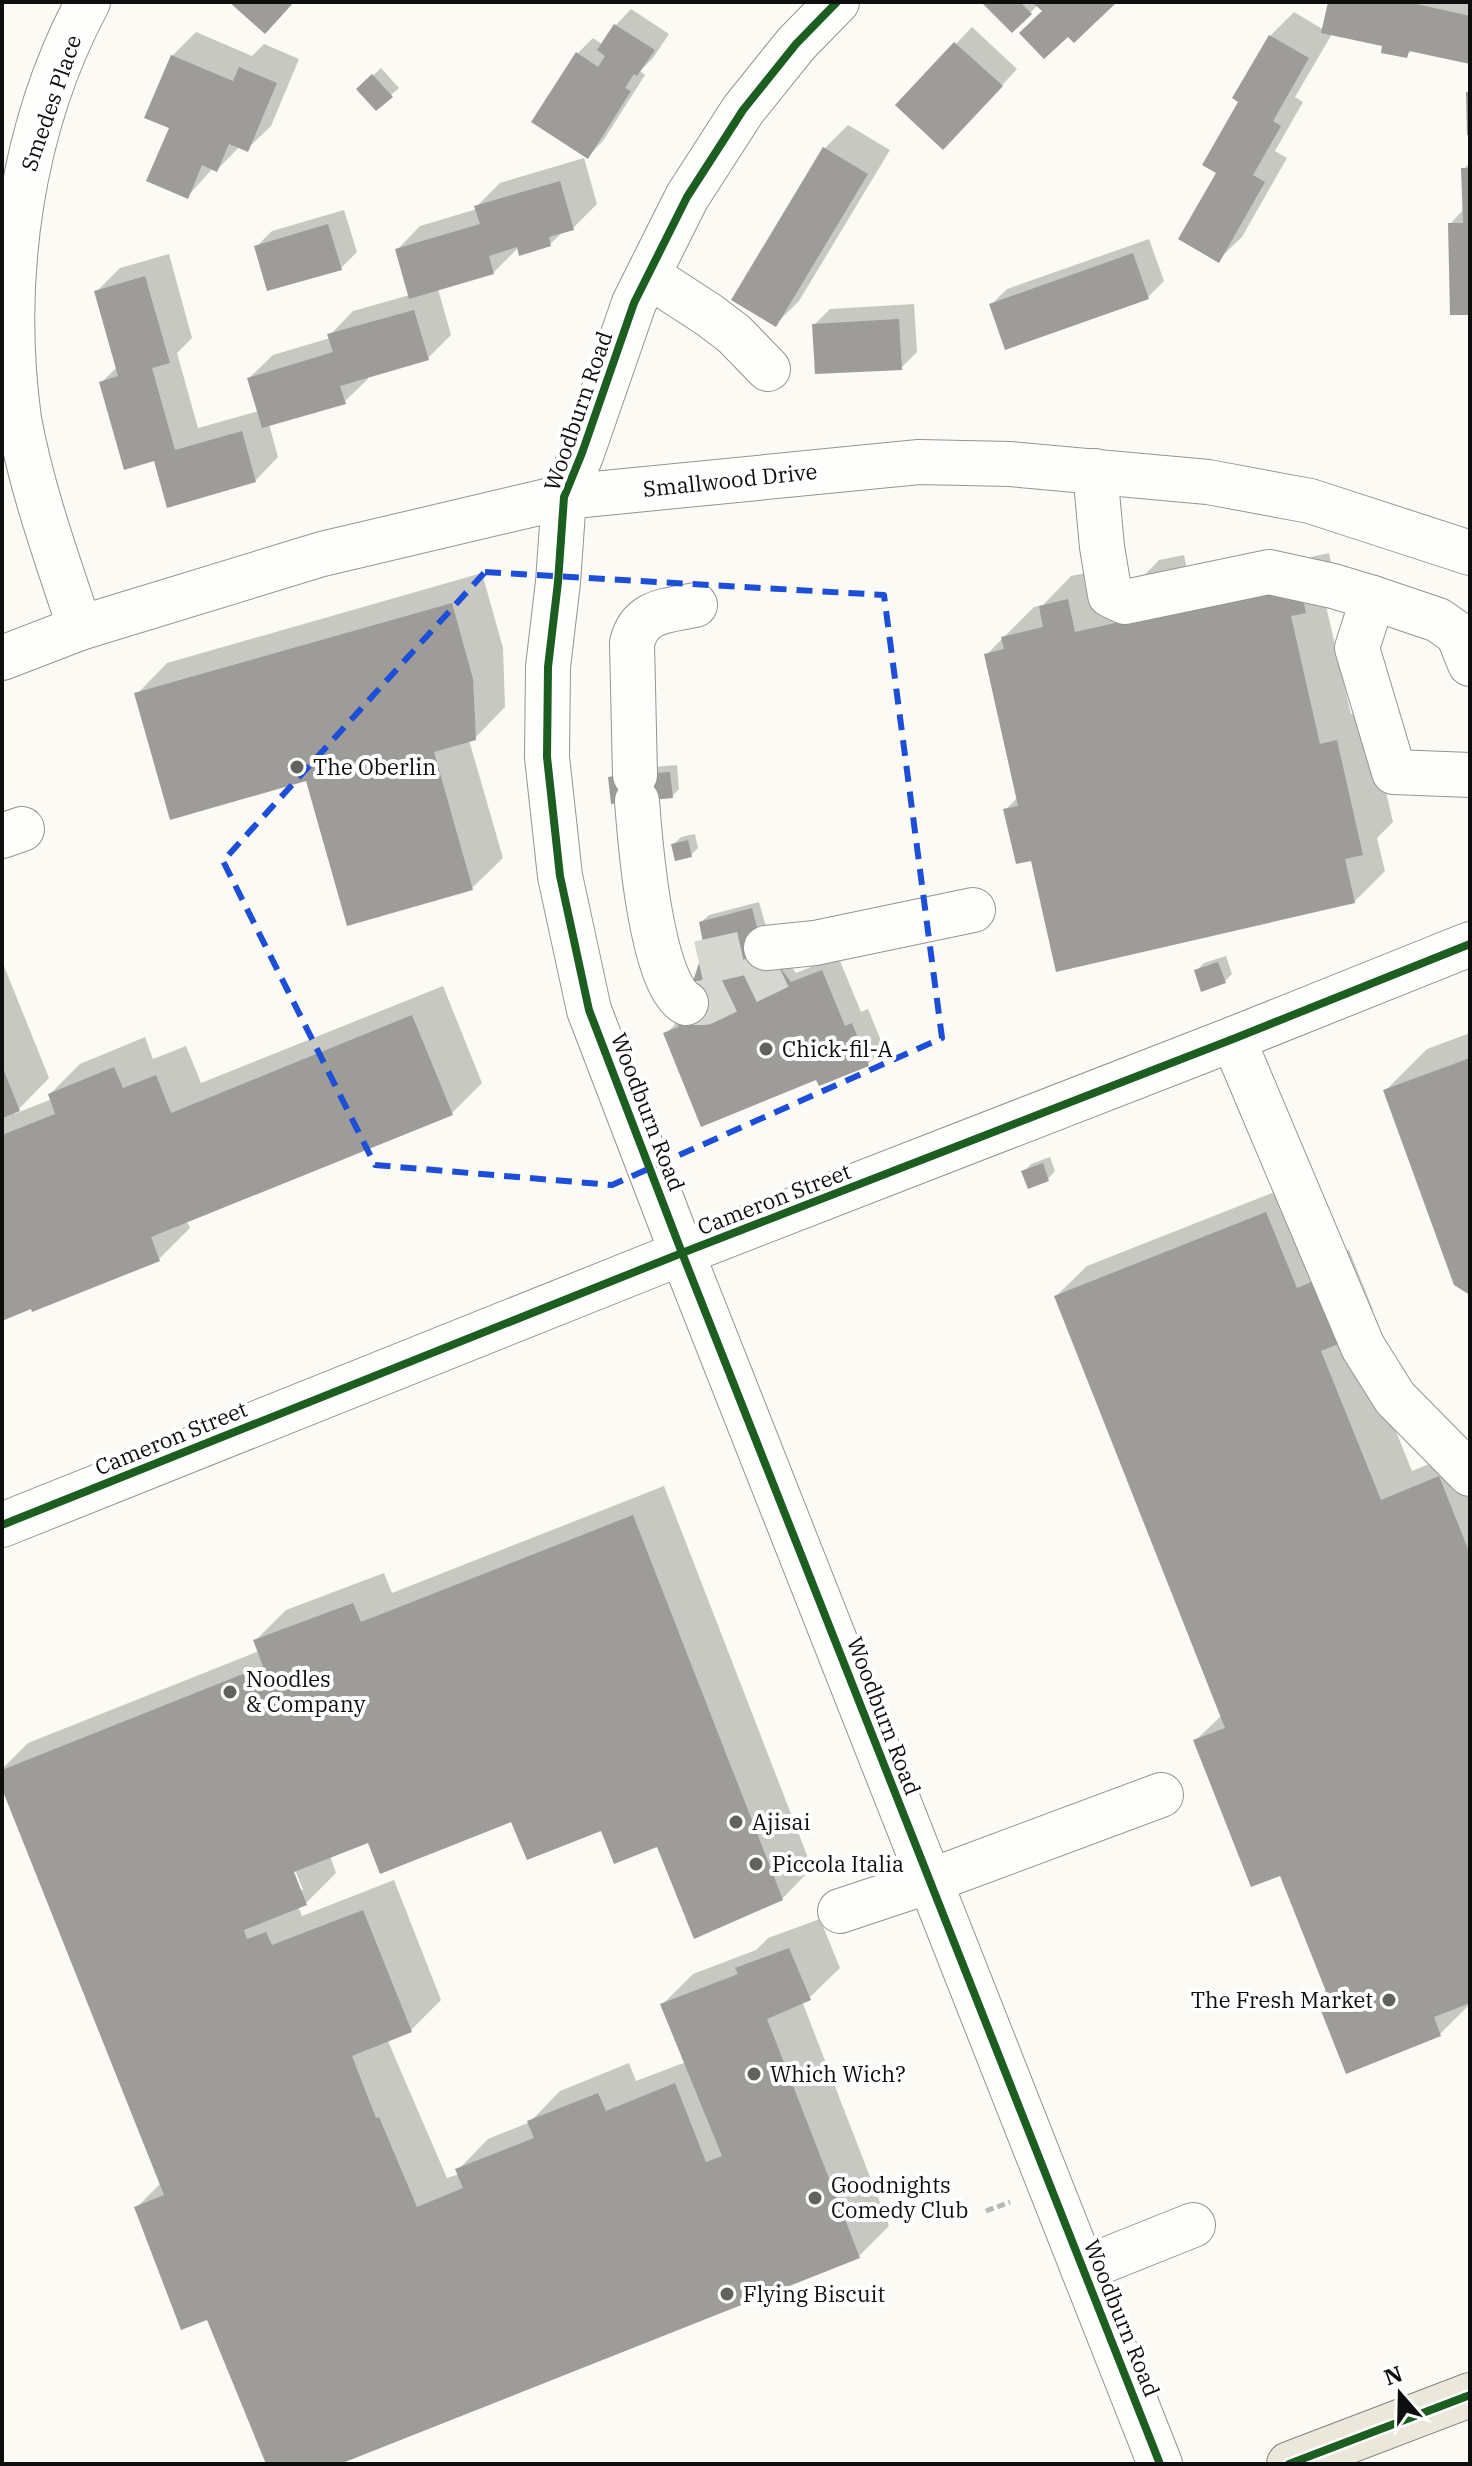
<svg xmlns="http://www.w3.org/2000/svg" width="1472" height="2466" font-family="'IBM Plex Serif',serif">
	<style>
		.shadow { fill: #0003; fill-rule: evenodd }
		.building { fill: #9e9c99 }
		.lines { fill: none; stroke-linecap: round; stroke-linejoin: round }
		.minor-tunnel { stroke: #d7d7d2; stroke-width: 44; stroke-dasharray: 44 22; stroke-linecap: butt }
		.minor-casing { stroke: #959492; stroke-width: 46 }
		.major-casing { stroke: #82827f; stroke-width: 46 }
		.path { stroke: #b8b8b7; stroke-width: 5; stroke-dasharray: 8 4; stroke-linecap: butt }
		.minor { stroke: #fefefd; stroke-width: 44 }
		.major { stroke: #ebe7da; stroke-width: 44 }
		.cycleway-casing { stroke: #fff; stroke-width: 13 }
		.cycleway { stroke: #1b5e20; stroke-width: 8 }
		.marked { fill: none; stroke: #1d4ed8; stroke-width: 6; stroke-dasharray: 16 10; stroke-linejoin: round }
		.poi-dot { fill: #61615e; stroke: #fff; stroke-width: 3 }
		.labels { text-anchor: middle; stroke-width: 8; stroke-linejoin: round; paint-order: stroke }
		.street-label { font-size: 22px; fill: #0e0e0e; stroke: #fff }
		.poi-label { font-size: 22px; fill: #0e0e0e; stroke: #fff; text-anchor: start }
	</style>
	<rect width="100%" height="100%" fill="#fbfaf4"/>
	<g class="shadow">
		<polygon points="984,2 1114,2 1044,11 1038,5 1012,31"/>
		<polygon points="1330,2 1470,2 1470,62 1412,50 1406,56 1385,45 1332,34 1295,97 1303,102 1275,151 1287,158 1242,237 1218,260 1219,172 1241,101 1235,98 1270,36 1294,12 1324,30"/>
		<polygon points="631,9 669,34 653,58 640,71 645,75 603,141 588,156 577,54 593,38 603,45 616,25"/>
		<polygon points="972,27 1017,69 959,132 898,105"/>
		<polygon points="196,32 252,56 264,44 299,59 271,126 247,149 240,146 217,170 213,168 188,196 172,127 172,56"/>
		<polygon points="381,68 399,88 376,108 359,89"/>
		<polygon points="1470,91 1470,313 1450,224 1464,209 1464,169 1470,162"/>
		<polygon points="848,125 890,150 799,301 776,324 824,149"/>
		<polygon points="584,158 597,204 573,228 564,231 550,244 519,247 493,273 438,289 451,335 427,359 367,376 368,379 344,402 269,424 278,457 255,481 155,459 101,383 118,366 96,292 120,268 169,254 192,338 177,353 198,428 259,411 249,378 273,355 330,338 330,335 353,311 410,295 397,250 420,226 477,209 476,207 500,183"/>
		<polygon points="344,210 357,252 341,268 256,247 272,231"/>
		<polygon points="1149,239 1164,281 1148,297 991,305 1007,289"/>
		<polygon points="914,304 917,352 901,368 814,325 830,309"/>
		<polygon points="1329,553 1335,581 1323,593 1351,714 1367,711 1393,822 1377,838 1385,871 1354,902 1032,859 1006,809 1018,797 986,655 1034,607 1043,605 1071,576 1098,570 1129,591 1159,560 1184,555 1190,584"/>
		<polygon points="482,573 503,648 505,707 475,738 469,740 503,858 472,888 308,779 137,694 167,663"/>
		<polygon points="677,765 679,789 672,796 610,777 618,770"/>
		<polygon points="695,834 698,848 691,855 674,844 681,837"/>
		<polygon points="759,902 765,923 780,952 796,973 838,956 861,1012 868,1009 884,1048 868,1064 817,1078 666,1034 681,1018 706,948 701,922 709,915"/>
		<polygon points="1226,956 1232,974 1225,981 1196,971 1204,963"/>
		<polygon points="2,961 49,1078 14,1114 52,1099 50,1094 80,1064 145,1037 153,1059 186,1046 201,1083 443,986 482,1083 452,1113 186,1220 190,1228 159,1259 2,1319"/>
		<polygon points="1470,1033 1470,1293 1385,1091 1427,1049"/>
		<polygon points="1050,1157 1055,1171 1048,1179 1024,1172 1031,1164"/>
		<polygon points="1297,1183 1327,1259 1349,1250 1373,1310 1354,1328 1412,1471 1470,1447 1470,2004 1440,2034 1318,1998 1327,1989 1282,1874 1196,1740 1222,1715 1056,1296 1087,1266"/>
		<path d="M664,1486L812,1868L782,1899L658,1844L602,1829L512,1819L369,1840L330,1856L336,1873L306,1903L298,1906L302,1916L394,1880L441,2000L411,2030L387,2039L447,2178L459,2174L458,2170L488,2139L530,2122L560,2091L629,2063L636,2081L686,2062L662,2005L693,1974L756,1950L768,1938L820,1919L840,1968L809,1998L802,2001L889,2226L859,2256L335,2464H268L209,2317L137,2207L161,2183L2,1783V1769L28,1743L259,1651L255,1641L286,1610L384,1573L392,1593ZM292,1862L303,1890H299L288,1863Z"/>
	</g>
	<g class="building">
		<polygon points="229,2 294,2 265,34"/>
		<polygon points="981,2 1020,2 1032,14 1012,33"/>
		<polygon points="1032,2 1117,2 1074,43 1068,37 1044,59 1019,33 1042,11"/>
		<polygon points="1328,2 1408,2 1470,16 1470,64 1409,51 1407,58 1381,53 1382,46 1321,33"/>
		<polygon points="614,24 655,50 637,76 634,74 625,88 631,91 588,159 531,122 576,52 598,67 605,56 597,50"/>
		<polygon points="1269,35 1309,58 1273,121 1281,126 1253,175 1265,182 1219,263 1178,239 1216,173 1202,165 1238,102 1232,98"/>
		<polygon points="954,42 1003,86 943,150 895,105"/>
		<polygon points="171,55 233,81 239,67 277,83 248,152 229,144 217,172 202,165 188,199 146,181 169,128 144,118"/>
		<polygon points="372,74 393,97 376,111 356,89"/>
		<polygon points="1466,92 1470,92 1470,135 1467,135"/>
		<polygon points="823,147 868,174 776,327 731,300"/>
		<polygon points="1461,168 1470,168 1470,315 1450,315 1448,223 1463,223"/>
		<polygon points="560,181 574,230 549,237 551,246 519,256 517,247 489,256 494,274 409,299 395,249 480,224 474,206"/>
		<polygon points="328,224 342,270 267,291 254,246"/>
		<polygon points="1133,253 1149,299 1005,350 989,304"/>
		<polygon points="145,276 170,363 152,368 175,450 242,431 256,482 167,508 154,461 124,470 99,382 118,376 94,291"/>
		<polygon points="414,310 429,360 340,386 346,404 262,428 247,378 333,352 327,334"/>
		<polygon points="899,319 902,370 815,374 812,324"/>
		<polygon points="1299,582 1306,613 1291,616 1320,744 1337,740 1363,855 1345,859 1355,903 1056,972 1031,861 1016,864 1003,809 1018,806 984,654 1004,649 1001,637 1043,627 1039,606 1068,599 1075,632"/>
		<polygon points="452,603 473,679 476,740 434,752 473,890 347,926 306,781 170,820 134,693"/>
		<polygon points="670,772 673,798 611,804 608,777"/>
		<polygon points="688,840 692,857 675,861 671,844"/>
		<polygon points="752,908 758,931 769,953 791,982 822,970 845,1026 852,1023 869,1066 819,1086 816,1080 701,1127 663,1033 678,1027 696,972 704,948 699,922"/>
		<polygon points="1218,962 1226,983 1201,992 1194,970"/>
		<polygon points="412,1015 453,1115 151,1237 160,1261 32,1312 31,1309 2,1321 2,1135 55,1114 48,1094 114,1067 123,1088 156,1075 171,1113"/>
		<polygon points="1470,1058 1470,1295 1454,1285 1383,1090"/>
		<polygon points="2,1066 20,1111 2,1118"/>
		<polygon points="1043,1163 1049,1181 1028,1189 1021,1171"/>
		<polygon points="1266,1212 1297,1288 1319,1279 1343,1342 1321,1351 1381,1500 1439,1476 1470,1554 1470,2003 1434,2017 1441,2036 1346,2074 1316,1998 1327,1994 1280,1876 1251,1887 1193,1740 1225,1728 1054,1296"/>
		<polygon points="633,1515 783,1900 694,1939 657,1847 614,1864 601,1831 527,1860 511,1822 380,1874 368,1843 294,1872 307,1905 244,1930 247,1939 266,1932 272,1945 363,1910 412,2032 352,2056 376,2118 379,2117 417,2207 463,2188 455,2169 534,2138 527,2121 598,2093 606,2111 675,2083 706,2162 722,2156 660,2004 738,1974 735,1968 789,1948 811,2000 767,2019 860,2258 340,2464 266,2464 207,2320 181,2330 134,2207 164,2195 2,1789 2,1770 263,1666 253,1640 353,1603 361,1622"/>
	</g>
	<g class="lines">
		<g class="minor-tunnel">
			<polyline points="699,963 766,948"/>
			<polyline points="686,1003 704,1003 779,967"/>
		</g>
		<g class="minor-casing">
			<g id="minor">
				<polyline points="837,2 796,44 743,110 687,197 634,303 582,453 564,497 558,582 548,667 547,757 560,876 589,1010 682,1253 1160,2464"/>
				<polyline points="649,276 709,315 734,334 768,369"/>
				<polyline points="1095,471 1102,547 1110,595 1125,602 1269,572 1333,586 1373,598"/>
				<path d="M80,628C57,559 32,490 19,419C0,279 21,127 88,2"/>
				<polyline points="2,658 80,628 322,554 564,497 919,462 1010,464 1208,482 1310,501 1470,553"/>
				<polyline points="1470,664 1458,634 1438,620 1373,598 1357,648 1394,772 1470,775"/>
				<path d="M635,775L632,643C640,610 666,611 695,605"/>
				<path d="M637,801C640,841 651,984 686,1003"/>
				<polyline points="2,836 22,829"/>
				<polyline points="766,948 815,943 973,910"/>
				<polyline points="1233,1039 1363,1347 1395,1398 1470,1474"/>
				<polyline points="2,1525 682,1253 1233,1039 1470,944"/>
				<polyline points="840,1911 930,1881 1161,1795"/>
				<polyline points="1083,2269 1193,2225"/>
			</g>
		</g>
		<g class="major-casing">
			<polyline id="major" points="1289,2464 1470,2395"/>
		</g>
		<polyline class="path" points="986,2211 1010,2202"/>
		<use href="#minor" class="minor"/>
		<use href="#major" class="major"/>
		<g class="cycleway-casing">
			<g id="cycleway">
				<polyline points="837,2 796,44 743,110 687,197 634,303 582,453 564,497 558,582 548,667 547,757 560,876 589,1010 682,1253 1160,2464"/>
				<polyline points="2,1525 682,1253 1233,1039 1470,944"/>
				<polyline points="1289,2464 1470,2395"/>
			</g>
		</g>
		<use href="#cycleway" class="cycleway"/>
	</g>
	<path class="marked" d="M485,572L884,595L942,1038L612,1185L375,1165L223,861Z"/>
	<g class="poi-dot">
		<circle cx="297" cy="767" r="8"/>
		<circle cx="766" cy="1049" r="8"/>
		<circle cx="230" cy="1692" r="8"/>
		<circle cx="736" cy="1822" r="8"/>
		<circle cx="756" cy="1864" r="8"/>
		<circle cx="1389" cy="2000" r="8"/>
		<circle cx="754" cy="2074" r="8"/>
		<circle cx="815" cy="2198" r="8"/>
		<circle cx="727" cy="2294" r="8"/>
	</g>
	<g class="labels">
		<g class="street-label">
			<text transform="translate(51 103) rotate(-71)" y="8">Smedes Place</text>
			<text transform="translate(578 411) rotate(-71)" y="8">Woodburn Road</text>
			<text transform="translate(730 480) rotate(-6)" y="8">Smallwood Drive</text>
			<text transform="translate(648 1112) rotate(69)" y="8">Woodburn Road</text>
			<text transform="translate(774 1199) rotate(-21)" y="8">Cameron Street</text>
			<text transform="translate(171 1438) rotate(-22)" y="8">Cameron Street</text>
			<text transform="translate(884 1716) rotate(69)" y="8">Woodburn Road</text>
			<text transform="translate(1122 2318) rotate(68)" y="8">Woodburn Road</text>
		</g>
		<g class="poi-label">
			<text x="313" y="775">The Oberlin</text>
			<text x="782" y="1057">Chick-fil-A</text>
			<text x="246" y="1687">Noodles<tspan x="246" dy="25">&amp; Company</tspan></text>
			<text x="752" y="1830">Ajisai</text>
			<text x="772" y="1872">Piccola Italia</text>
			<text x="1373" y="2008" text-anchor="end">The Fresh Market</text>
			<text x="770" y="2082">Which Wich?</text>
			<text x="831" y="2193">Goodnights<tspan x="831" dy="25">Comedy Club</tspan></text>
			<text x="743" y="2302">Flying Biscuit</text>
		</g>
	</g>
	<rect width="1472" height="2466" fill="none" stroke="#0e0e0e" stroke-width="8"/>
	<g transform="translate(1400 2394) rotate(340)" stroke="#ffffff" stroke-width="6" paint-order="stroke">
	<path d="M0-6L14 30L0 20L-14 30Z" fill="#0e0e0e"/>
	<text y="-12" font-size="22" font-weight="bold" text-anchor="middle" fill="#0e0e0e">N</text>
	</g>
</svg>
